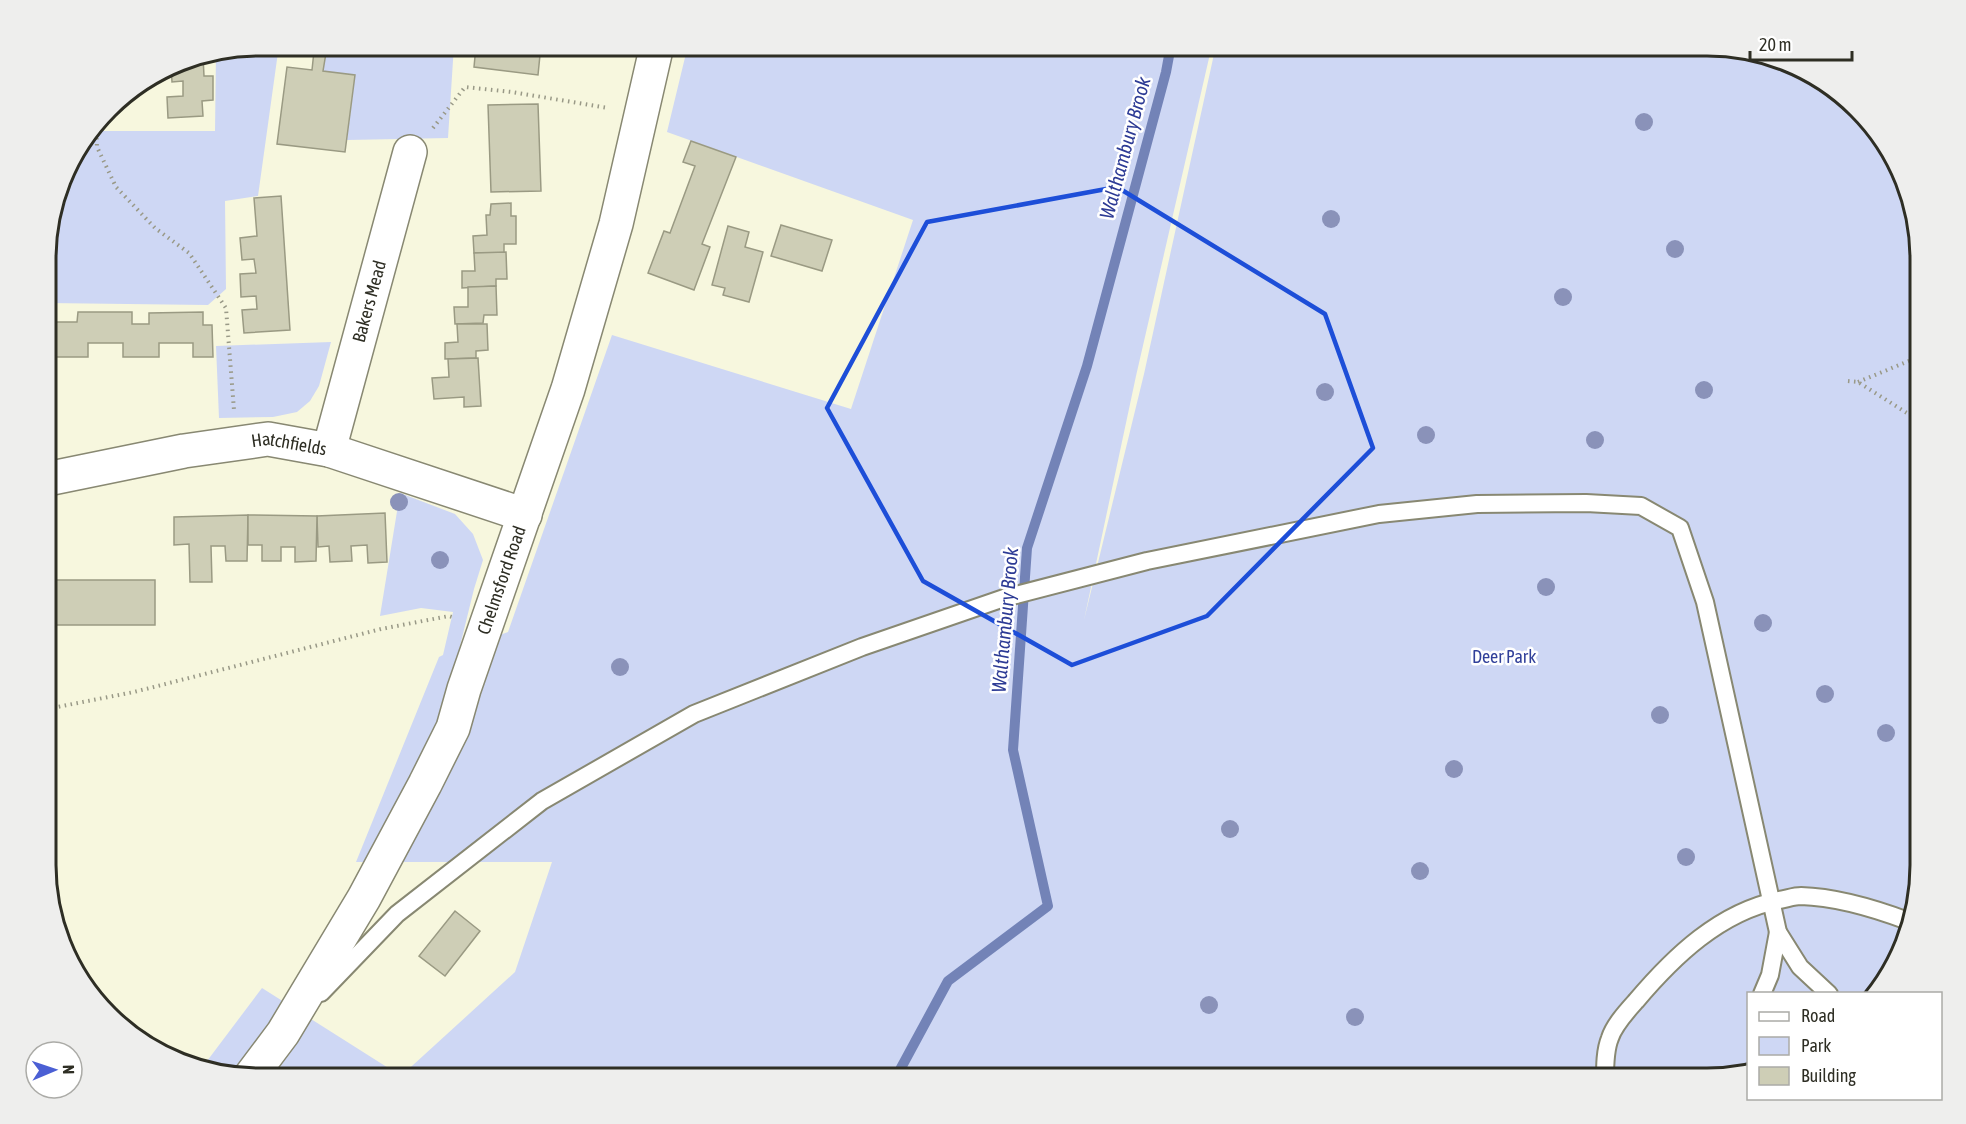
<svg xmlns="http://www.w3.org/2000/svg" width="1966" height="1124" font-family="'Asap Condensed',sans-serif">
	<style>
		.green { fill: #ced7f4 }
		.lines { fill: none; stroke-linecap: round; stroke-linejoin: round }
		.stream { stroke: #7383b7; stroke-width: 10 }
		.building { fill: #ceceb6; stroke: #9a9a83; stroke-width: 1.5 }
		.service-casing { stroke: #888872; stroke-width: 20 }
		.minor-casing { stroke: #888872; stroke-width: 36 }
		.tertiary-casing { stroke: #888872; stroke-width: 36 }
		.path { stroke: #999987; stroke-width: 4; stroke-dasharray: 1.5 4.5; stroke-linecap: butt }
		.service { stroke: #fff; stroke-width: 16 }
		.minor { stroke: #fff; stroke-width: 33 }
		.tertiary { stroke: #fff; stroke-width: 33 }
		.tree { fill: #8a92b9 }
		.marked { fill: none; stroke: #1d4ed8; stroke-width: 4.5; stroke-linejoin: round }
		.labels { text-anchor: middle; stroke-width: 5; stroke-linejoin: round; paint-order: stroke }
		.street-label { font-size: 18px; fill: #2e2e24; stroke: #fff }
		.park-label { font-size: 18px; fill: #31409a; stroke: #fff }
		.water-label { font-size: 20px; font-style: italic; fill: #2d3b95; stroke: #fff }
		.rim { fill: none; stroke: #2e2e24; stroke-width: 3 }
	</style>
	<rect width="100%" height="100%" fill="#f7f7de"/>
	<g class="green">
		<polygon points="258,45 279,45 258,196 225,201 226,289 208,305 47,303 47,231 67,164 92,131 215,131 216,53"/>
		<polygon points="351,45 454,45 448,138 347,140 355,75 323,71 326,53 350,56"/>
		<polygon points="688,45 1212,45 1136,376 1084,620 1144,374 1216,45 1708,45 1814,73 1885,140 1921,244 1921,879 1893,972 1871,993 1748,994 1748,1070 1721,1079 258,1079 204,1065 262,988 401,1076 515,972 552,862 356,862 439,657 443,655 453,612 421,608 380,616 400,493 455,514 473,534 483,560 474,589 459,650 508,632 612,335 851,409 913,220 667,132"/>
		<polygon points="331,342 319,386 310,401 297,412 273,417 219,418 216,346"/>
	</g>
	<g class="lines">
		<polyline class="stream" points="895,1079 948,981 1048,906 1013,750 1027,548 1087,366 1166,72 1171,45"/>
	</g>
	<g class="building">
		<polygon points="292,45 351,45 350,56 326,53 323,71 355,75 345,152 277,144 287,67 312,70 314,51 291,49"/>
		<polygon points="504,45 541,45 538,75 474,67 476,46 503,49"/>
		<polygon points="215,54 215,56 203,56 204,76 213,76 213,100 202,101 203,116 168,118 167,97 183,96 183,81 172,82 171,65 177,61"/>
		<polygon points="538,104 541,191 491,192 488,105"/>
		<polygon points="691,141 736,157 702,244 710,247 694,290 648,273 664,231 670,233 695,166 683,162"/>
		<polygon points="281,196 290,330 244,333 242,310 257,309 256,296 241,297 240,274 256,273 254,259 242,260 240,238 257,236 254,198"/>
		<polygon points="511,203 511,216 516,216 516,244 504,244 504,253 474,253 473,236 487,235 486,215 490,215 491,204"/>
		<polygon points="781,225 832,240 822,271 771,256"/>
		<polygon points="728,226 749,232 745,247 763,252 749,302 723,295 725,288 712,285"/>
		<polygon points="506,252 507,279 496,279 496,286 462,288 462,271 475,271 474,253"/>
		<polygon points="496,286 497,315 484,315 483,323 455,324 454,307 468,307 468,287"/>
		<polygon points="47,312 53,312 52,322 77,322 78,312 132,312 132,324 149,324 149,313 203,312 203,325 212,325 213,357 193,357 193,343 159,343 159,357 123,357 123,343 88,343 88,357 49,357"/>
		<polygon points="457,324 487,324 488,350 476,351 476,358 445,359 445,343 458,342"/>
		<polygon points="478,358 481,406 464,407 464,397 434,399 432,378 449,377 448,359"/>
		<polygon points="385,513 387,562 368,563 367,545 351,546 352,561 330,562 329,546 318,547 317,516"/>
		<polygon points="248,515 247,561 226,561 225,546 211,546 212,582 190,582 189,544 174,545 174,517"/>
		<polygon points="248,515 317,516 316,561 295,562 295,547 281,547 281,561 262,561 262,545 248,545"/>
		<rect x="47" y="580" width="3" height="45"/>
		<rect x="50" y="580" width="105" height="45"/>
		<polygon points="455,911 480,931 445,976 419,956"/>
	</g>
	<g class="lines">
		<g class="service-casing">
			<g id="service">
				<polyline points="321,993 397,914 542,801 694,714 862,647 1004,598 1147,561 1379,514 1477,504 1586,503 1641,506 1680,528 1705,602 1778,932 1800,967 1829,994"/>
				<polyline points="1762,994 1770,975 1778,932"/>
				<path d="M1605,1079C1605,1066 1605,1050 1610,1038C1614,1025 1627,1011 1636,1001C1674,956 1720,912 1779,900C1786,899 1794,896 1801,896C1836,897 1876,909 1908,921"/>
			</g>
		</g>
		<g class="minor-casing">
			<g id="minor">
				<path id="s1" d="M329,450L410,152"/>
				<path id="s2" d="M47,479L184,451L268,439L329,450L525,515"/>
			</g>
		</g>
		<g class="tertiary-casing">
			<g id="tertiary">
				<path id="s3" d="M250,1077L283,1033L364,898L425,784L453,728L464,689L568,389L616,224L657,45"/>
			</g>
		</g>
		<g class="path">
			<polyline points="96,126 97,147 116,187 155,228 189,253 226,308 234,410"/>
			<polyline points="433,128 465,87 512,92 608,108"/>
			<polyline points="1848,381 1858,382 1921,422"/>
			<polyline points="1858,382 1921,356"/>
			<polyline points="47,709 134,692 381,629 449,616 455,618"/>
		</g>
		<use href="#service" class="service"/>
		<use href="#minor" class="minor"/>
		<use href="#tertiary" class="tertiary"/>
	</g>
	<g class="tree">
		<circle cx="1644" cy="122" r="9"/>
		<circle cx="1331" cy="219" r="9"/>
		<circle cx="1675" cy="249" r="9"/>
		<circle cx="1563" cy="297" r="9"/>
		<circle cx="1704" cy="390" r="9"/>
		<circle cx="1325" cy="392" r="9"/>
		<circle cx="1426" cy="435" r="9"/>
		<circle cx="1595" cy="440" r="9"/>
		<circle cx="399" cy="502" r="9"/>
		<circle cx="440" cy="560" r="9"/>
		<circle cx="1546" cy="587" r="9"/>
		<circle cx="1763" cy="623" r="9"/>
		<circle cx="620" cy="667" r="9"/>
		<circle cx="1825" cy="694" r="9"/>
		<circle cx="1660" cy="715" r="9"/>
		<circle cx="1886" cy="733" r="9"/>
		<circle cx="1454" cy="769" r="9"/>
		<circle cx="1230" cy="829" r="9"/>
		<circle cx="1686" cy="857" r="9"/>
		<circle cx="1420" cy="871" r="9"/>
		<circle cx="1209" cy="1005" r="9"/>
		<circle cx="1355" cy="1017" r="9"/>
	</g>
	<path class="marked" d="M1117,187L1325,314L1373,448L1207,616L1072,665L923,581L827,408L927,222Z"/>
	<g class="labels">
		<g class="street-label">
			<text dy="6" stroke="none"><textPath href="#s1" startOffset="154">Bakers Mead</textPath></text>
			<text dy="6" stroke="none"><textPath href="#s2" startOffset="246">Hatchfields</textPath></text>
			<text dy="6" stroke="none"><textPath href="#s3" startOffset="560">Chelmsford Road</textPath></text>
		</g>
		<g class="park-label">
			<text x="1504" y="663">Deer Park</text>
		</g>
		<g class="water-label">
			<text transform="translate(1125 148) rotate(-75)" y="7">Walthambury Brook</text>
			<text transform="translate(1005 620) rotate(-85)" y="7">Walthambury Brook</text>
		</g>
	</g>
	<path d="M0 0H1966V1124H0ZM259 56H1707A203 203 0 0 1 1910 259V865A203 203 0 0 1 1707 1068H259A203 203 0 0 1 56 865V259A203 203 0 0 1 259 56Z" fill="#eeeeed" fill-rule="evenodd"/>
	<path class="rim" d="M259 56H1707A203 203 0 0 1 1910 259V865A203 203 0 0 1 1707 1068H259A203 203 0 0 1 56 865V259A203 203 0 0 1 259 56Z"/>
	<rect x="1747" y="992" width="195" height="108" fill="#ffffff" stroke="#ababa7" stroke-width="1.5"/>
	<rect x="1759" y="1012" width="30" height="9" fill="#ffffff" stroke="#ababa7" stroke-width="1.5"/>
	<text x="1801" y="1022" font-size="18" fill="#2e2e24">Road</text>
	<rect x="1759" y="1037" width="30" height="18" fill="#ced7f4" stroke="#ababa7" stroke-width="1.5"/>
	<text x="1801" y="1052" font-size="18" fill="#2e2e24">Park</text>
	<rect x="1759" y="1067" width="30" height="18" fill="#ceceb6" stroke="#ababa7" stroke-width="1.5"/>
	<text x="1801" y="1082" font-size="18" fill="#2e2e24">Building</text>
	<g transform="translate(54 1070) rotate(88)"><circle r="28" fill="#ffffff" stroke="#ababa7" stroke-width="1.5"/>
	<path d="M0-4.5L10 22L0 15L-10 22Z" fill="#4b5fd4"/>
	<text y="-9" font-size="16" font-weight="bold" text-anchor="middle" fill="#2e2e24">N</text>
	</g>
	<path d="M1750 51v9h102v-9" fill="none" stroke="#2e2e24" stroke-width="3"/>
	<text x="1759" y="51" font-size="18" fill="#2e2e24" stroke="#ffffff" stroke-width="4.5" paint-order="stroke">20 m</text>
</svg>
